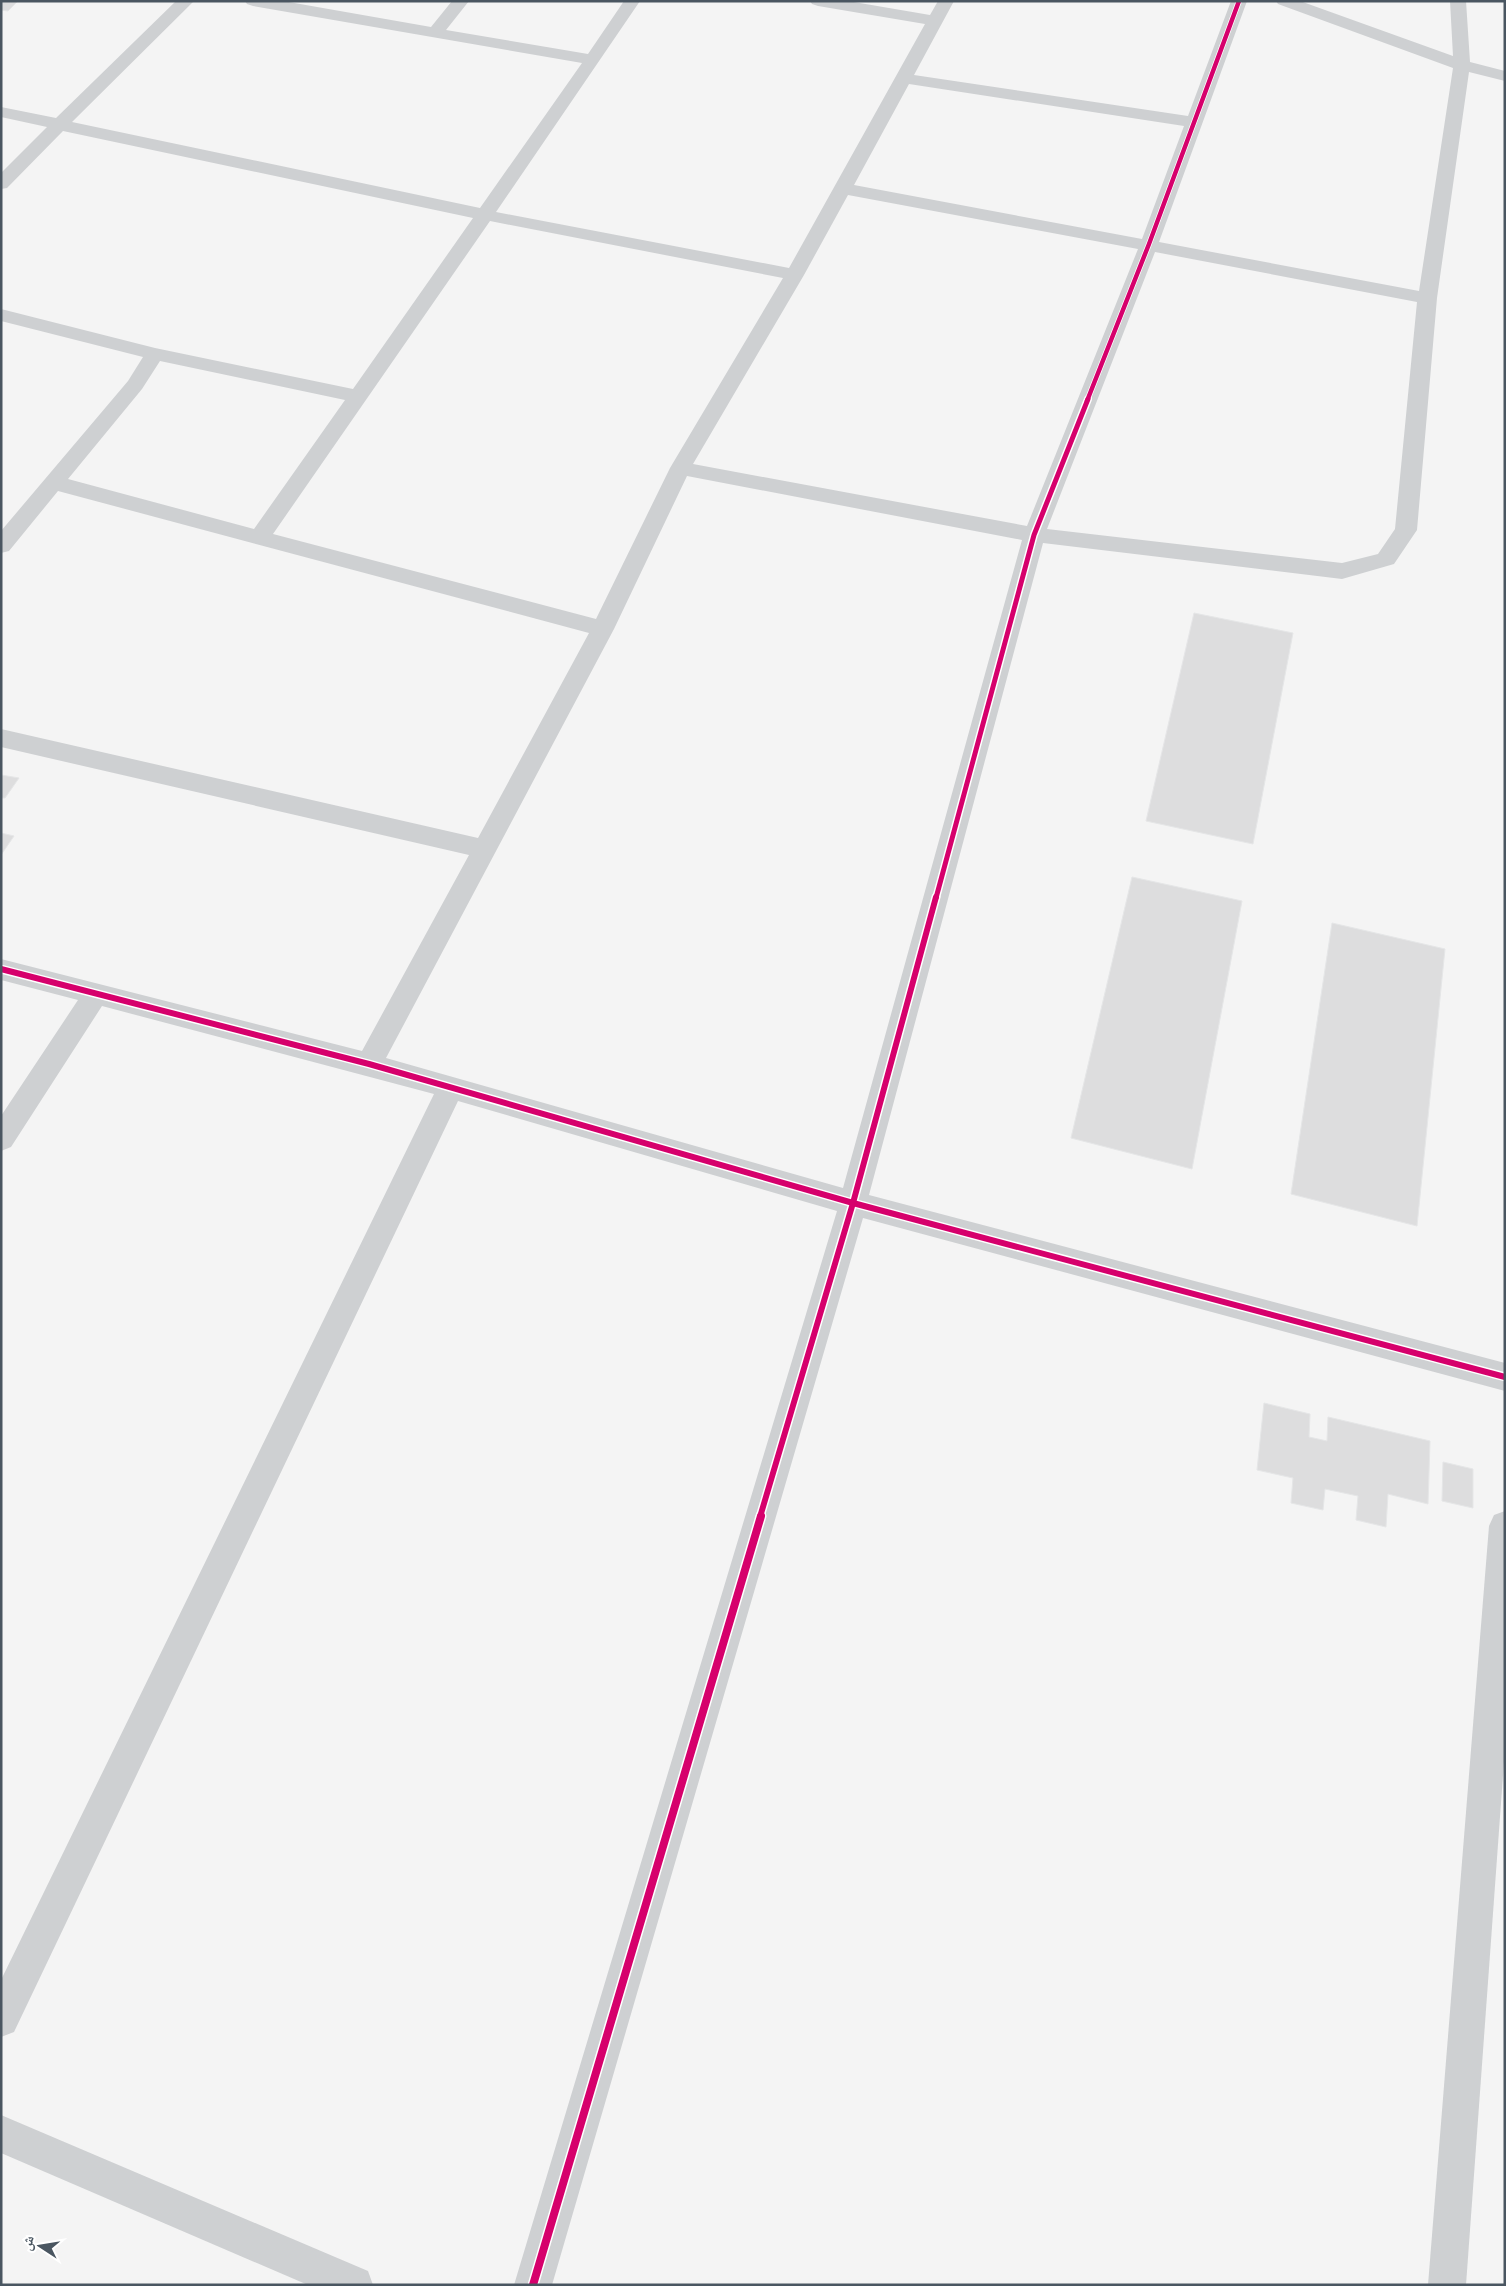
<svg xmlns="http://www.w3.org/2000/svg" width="1506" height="2286" font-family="'Nunito Sans','Noto Naskh Arabic',sans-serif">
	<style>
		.building { fill: #ddddde; stroke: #e5e6e7 }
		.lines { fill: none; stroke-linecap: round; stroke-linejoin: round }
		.minor { fill: #ced0d2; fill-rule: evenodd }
		.cycleway-far3-casing { stroke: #fff; stroke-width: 6 }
		.cycleway-far2-casing { stroke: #fff; stroke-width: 8 }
		.cycleway-far1-casing { stroke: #fff; stroke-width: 9 }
		.cycleway-casing { stroke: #fff; stroke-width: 11 }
		.cycleway-far3 { stroke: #d6006c; stroke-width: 4.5 }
		.cycleway-far2 { stroke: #d6006c; stroke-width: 5 }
		.cycleway-far1 { stroke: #d6006c; stroke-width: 6 }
		.cycleway { stroke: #d6006c; stroke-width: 8 }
	</style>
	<rect width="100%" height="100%" fill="#f4f4f4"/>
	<g class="building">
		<polygon points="1,1 9,1 17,2 8,11 1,10"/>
		<polygon points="1194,613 1293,633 1253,844 1146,821"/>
		<polygon points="1,775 19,778 5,798 1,798"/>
		<polygon points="1,833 14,836 1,855"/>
		<polygon points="1132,877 1242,901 1192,1169 1071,1138"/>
		<polygon points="1332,923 1445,949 1417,1226 1291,1194"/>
		<polygon points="1264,1403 1310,1414 1309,1437 1327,1441 1328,1417 1430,1441 1428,1504 1388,1494 1386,1527 1356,1520 1358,1496 1325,1489 1323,1510 1291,1503 1293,1478 1257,1470"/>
		<polygon points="1443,1462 1473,1469 1473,1508 1442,1501"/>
	</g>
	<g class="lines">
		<g class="minor">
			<path d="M176,1H194L72,122L480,208L582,63L253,6L247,4L245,1H283L431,27L452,1H469L446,30L588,54L624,1H640L496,212L789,268L925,24L818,6L812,4L810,1H848L930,15L938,1H954L914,75L1188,116L1231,1H1247L1159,242L1419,291L1453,68L1278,4L1276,1H1300L1453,56L1450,1H1466L1470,62L1505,71V81L1469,72L1437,298L1417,530L1394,564L1342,579L1043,543L869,1195L1505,1363V1391L863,1218L552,2285H514L837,1211L458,1101L14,2032L1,2037V1980L434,1094L102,1006L11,1147L1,1151V1116L78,1000L1,980V959L362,1051L469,855L1,747V729L478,838L589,633L58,491L9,551L1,553V531L128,381L143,357L1,321V309L155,348L353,389L473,218L63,131L7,188L1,189V173L47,127L1,117V107L56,118ZM909,84L1184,126L1142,239L854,185ZM848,195L1138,249L1027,526L693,464L804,275ZM490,221L783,278L670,468L596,619L273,534ZM1155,252L1417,302L1395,529L1378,554L1342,563L1047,529ZM160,361L345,400L254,529L68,479L142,389ZM687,476L1022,540L843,1188L386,1058L614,629Z"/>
			<polygon points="1505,1511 1505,1748 1466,2285 1428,2285 1489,1526 1494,1515"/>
			<polygon points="1,2115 368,2271 373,2285 308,2285 1,2153"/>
		</g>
		<g class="cycleway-far3-casing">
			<polyline id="cycleway-far3" points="1087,401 1149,244 1239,1"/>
		</g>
		<g class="cycleway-far2-casing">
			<polyline id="cycleway-far2" points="936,898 1034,535 1088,399"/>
		</g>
		<g class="cycleway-far1-casing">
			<g id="cycleway-far1">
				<polyline points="1,969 369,1064 853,1203 1505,1377"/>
				<polyline points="760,1517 853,1203 936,897"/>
			</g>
		</g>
		<g class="cycleway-casing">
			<polyline id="cycleway" points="533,2285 761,1516"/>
		</g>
		<use href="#cycleway-far3" class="cycleway-far3"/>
		<use href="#cycleway-far2" class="cycleway-far2"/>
		<use href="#cycleway-far1" class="cycleway-far1"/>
		<use href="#cycleway" class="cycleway"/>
	</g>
	<rect width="1506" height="2286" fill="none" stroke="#4a5661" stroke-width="5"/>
	<g transform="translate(40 2246) rotate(282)" stroke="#ffffff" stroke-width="4" paint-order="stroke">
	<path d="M0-4L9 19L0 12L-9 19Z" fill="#4a5661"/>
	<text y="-8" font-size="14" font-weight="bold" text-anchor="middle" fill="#4a5661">ش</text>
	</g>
</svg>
